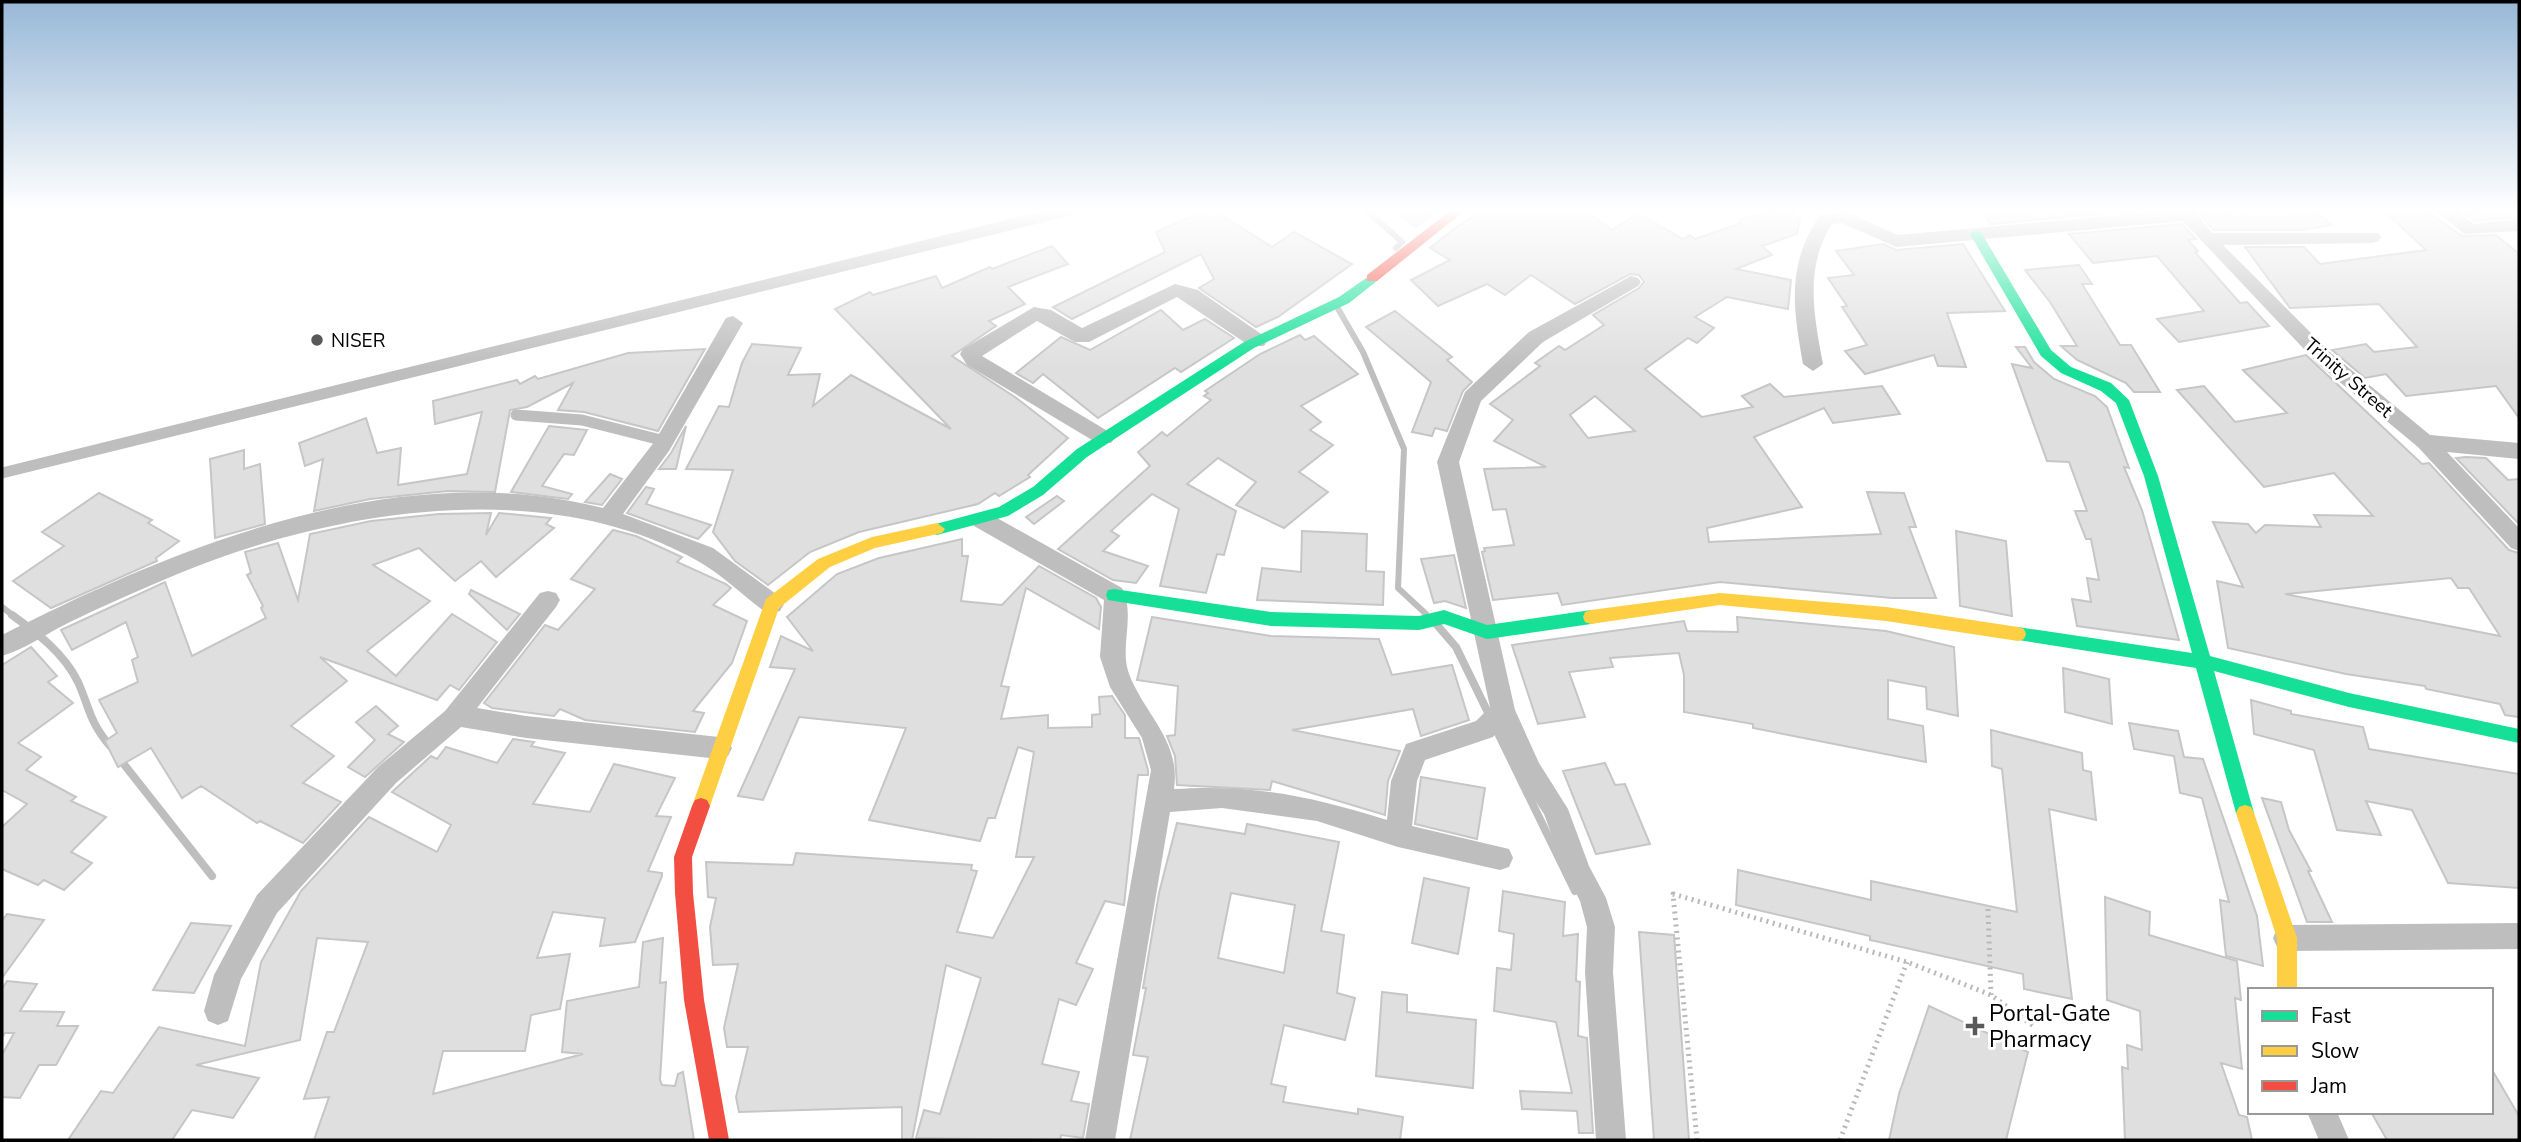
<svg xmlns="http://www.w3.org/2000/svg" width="2521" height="1142" font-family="'Nunito Sans',sans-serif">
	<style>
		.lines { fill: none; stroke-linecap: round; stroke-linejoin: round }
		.stream-far1 { stroke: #bebebe; stroke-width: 6 }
		.stream { stroke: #bebebe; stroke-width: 8 }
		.building { fill: #dfdfdf; stroke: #c6c6c6; stroke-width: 2; fill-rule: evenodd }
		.path { stroke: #b9b9b9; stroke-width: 5; stroke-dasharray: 2 4.5; stroke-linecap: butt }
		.lane { stroke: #bebebe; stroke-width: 11 }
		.street { fill: #bebebe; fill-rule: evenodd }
		.fast { fill: #16e098; fill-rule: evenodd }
		.slow { fill: #ffcf43; fill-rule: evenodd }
		.jam { fill: #f24e42; fill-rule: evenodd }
		.poi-dot { fill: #595959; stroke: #fff; stroke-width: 2.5 }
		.labels { text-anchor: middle; stroke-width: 6; stroke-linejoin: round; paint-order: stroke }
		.poi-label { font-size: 19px; fill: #000; stroke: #fff; text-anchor: start }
		.street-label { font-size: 19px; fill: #000; stroke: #fff }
		.near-poi-label { font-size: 23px; fill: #000; stroke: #fff; text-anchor: start }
	</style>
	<rect width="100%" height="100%" fill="#fff"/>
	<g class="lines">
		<g class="stream-far1">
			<polyline points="1364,208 1402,242 1396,248"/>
			<polyline points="1337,307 1363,352 1404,449 1398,588 1426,614"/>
			<polyline points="2,607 15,617"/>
		</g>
		<g class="stream">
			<path d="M12,615C37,633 64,653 78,682C90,709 89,721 110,746"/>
			<polyline points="1437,625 1456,647 1575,891"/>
			<polyline points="119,758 212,876"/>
		</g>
	</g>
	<g class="building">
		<polygon points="1210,208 1272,247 1294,232 1352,264 1278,317 1256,327 1199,288 1214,279 1201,254 1072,319 1053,307 1165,252 1156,232"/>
		<polygon points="1390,208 1424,208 1433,214 1416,227"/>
		<path d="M1488,208H1582L1612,230L1638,213L1683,239L1690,235L1695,239L1741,223L1739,220L1777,208H1788L1800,219L1797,234L1762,246L1772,255L1736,269L1791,280L1788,309L1727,297L1695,317L1714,328L1697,343L1688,338L1645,369L1702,417L1753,407L1742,396L1770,384L1784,397L1882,386L1900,414L1833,423L1824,408L1754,437L1802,507L1707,528L1709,542L1881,534L1867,492L1904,493L1916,527H1909L1936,598H1892L1720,582L1562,605L1558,593L1493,600L1482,552L1485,551L1484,548L1514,545L1506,509L1493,510L1484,469L1546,467L1494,441L1513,420L1490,404L1540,366L1535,363L1559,346L1565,350L1604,325L1593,315L1639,288L1644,282L1639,275L1630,274L1575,304L1531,275L1505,295L1487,284L1438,306L1411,280L1450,260L1430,248L1455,228ZM1595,396L1635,431L1588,438L1570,415Z"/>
		<polygon points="1979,208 2170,208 2055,218 2053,216 2054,218 1991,224"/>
		<polygon points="2195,208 2203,208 2208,214 2255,208 2313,208 2332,225 2302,230 2213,230"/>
		<polygon points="2381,208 2423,208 2462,236 2496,235 2519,254 2519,418 2496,386 2406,396 2386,374 2365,378 2332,350 2366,344 2374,352 2417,347 2379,304 2290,308 2245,247 2304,247 2320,264 2426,250"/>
		<polygon points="2491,208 2519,208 2519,217 2475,221 2464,213"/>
		<polygon points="2182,224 2196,239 2188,240 2198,251 2195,252 2240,303 2247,302 2269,326 2179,342 2157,319 2204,311 2157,256 2093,263 2069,234"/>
		<polygon points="1883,244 1896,250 1963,244 2005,311 1947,313 1966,367 1938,366 1934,355 1865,374 1845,351 1867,345 1842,307 1847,306 1828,278 1854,275 1836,251"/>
		<polygon points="1052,246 1068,264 1008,287 1025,304 989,321 996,326 952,356 1015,397 1068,438 1028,475 1030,477 999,496 995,493 978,504 859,532 810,552 768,585 735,561 713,532 733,470 686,469 719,406 729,407 742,363 752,344 801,348 788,375 820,374 813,406 851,375 951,429 835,309 870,292 873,295 936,276 942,288 990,267 992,269"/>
		<polygon points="2079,265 2092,284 2082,284 2120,345 2131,345 2160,392 2134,392 2126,383 2077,360 2061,346 2077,346 2050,302 2025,270"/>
		<polygon points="1161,310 1183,330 1205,319 1234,338 1181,372 1175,368 1098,418 1043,374 1033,383 1016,373 1061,337 1090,350"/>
		<polygon points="1395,311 1452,357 1447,360 1472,382 1463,391 1447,431 1435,428 1432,436 1412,432 1431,382 1366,327"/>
		<polygon points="1300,335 1305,340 1314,336 1358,374 1301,406 1321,422 1310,430 1333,445 1299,472 1328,492 1284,528 1236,505 1256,482 1218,458 1187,484 1236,511 1224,555 1217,554 1206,593 1160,586 1179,509 1152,494 1111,531 1119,536 1103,551 1148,566 1136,583 1113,580 1058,549 1150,466 1138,452 1162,432 1167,436 1211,400 1204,396 1208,393 1205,391 1260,354"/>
		<polygon points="2016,347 2025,347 2034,362 2054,379 2095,396 2107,407 2129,468 2124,467 2142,510 2179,640 2077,626 2072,599 2091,602 2087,578 2099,580 2091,539 2086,539 2075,511 2087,511 2069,462 2047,461 2012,364 2032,368"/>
		<polygon points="705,349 658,431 584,412 558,410 573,383 527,407 510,410 495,492 448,491 370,499 314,511 323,459 305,466 299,443 366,418 377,453 401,448 398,485 467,474 482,412 435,424 433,401 517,380 520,384 535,376 538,379 628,353"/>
		<path d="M2306,355L2422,464L2429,463L2509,550L2519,553V717L2505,715L2500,704L2426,689L2425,686L2346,674L2228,648L2217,581L2243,587L2213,522L2248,524L2256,533L2265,525L2321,527L2314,515L2373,516L2334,473L2264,487L2177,390L2204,386L2235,422L2287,413L2243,370ZM2451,578L2458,588H2469L2500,636L2285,594Z"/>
		<polygon points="549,426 587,430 574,455 564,454 542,486 572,494 568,499 511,492"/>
		<polygon points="686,426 676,469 659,469 671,453"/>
		<polygon points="244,450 244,469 260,464 265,524 215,538 210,459"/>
		<polygon points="2466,457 2486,458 2508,480 2519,479 2519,524 2456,458"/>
		<polygon points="610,474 622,479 602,505 585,502"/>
		<polygon points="646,487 654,489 646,504 711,525 698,539 627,513"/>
		<polygon points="99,493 152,520 148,523 179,541 156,558 157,561 51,608 13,581 64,546 42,532"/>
		<polygon points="1057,496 1064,501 1034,524 1026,517"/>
		<polygon points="491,513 486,535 499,513 551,518 546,524 554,528 496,577 481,561 455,581 419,548 373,565 430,601 367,651 396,676 452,614 497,642 459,690 450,685 437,700 320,657 347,681 291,726 334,756 303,783 341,802 303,843 260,821 257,823 201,786 182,798 151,748 118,767 105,741 117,733 99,700 138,682 132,660 138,657 126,622 72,650 61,630 165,582 192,656 266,618 261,608 263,606 247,575 251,573 245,552 278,543 298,600 310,534 371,521 439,514"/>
		<polygon points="613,530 636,536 682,557 677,562 726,584 731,588 713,605 747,621 732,663 693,711 704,713 695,732 585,720 560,709 554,716 492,708 484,703 545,625 558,630 595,589 571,579"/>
		<polygon points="1302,531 1367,534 1366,571 1384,572 1383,605 1257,600 1262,568 1301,572"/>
		<polygon points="1956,531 2006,541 2012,616 1960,606"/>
		<polygon points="962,539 962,556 968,556 961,601 1002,605 1039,566 1096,598 1101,607 1099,629 1026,588 1001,686 1009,687 1001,719 1048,715 1048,728 1092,727 1092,715 1100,714 1099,697 1112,696 1125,715 1125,738 1139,738 1148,770 1148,775 1138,775 1124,905 1105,901 1076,963 1093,969 1076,1005 1059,999 1042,1064 1079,1072 1071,1101 1089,1104 1083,1138 1061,1135 1060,1140 916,1138 924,1110 940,1114 981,978 946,965 912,1140 902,1140 902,1107 739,1112 736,1097 748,1047 727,1047 724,1028 738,964 713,965 710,927 716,898 708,897 706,862 793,865 796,853 972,865 971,870 977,871 957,932 993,938 1034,857 1016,857 1034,752 1018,747 995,818 988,818 980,841 869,820 906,728 799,717 763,800 738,796 795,669 770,667 781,636 813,651 787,617 837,574 879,558"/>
		<polygon points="1454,555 1466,608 1445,601 1434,603 1421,559"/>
		<polygon points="471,590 520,614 507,630 469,594"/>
		<polygon points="1152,617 1271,636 1379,639 1392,675 1452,665 1469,720 1421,736 1413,709 1292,730 1400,751 1388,781 1385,815 1272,781 1270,790 1177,785 1175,756 1167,736 1175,735 1178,686 1137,680"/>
		<polygon points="1737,617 1886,631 1954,647 1958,716 1927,709 1926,687 1888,680 1888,719 1923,726 1926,762 1753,728 1753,724 1684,712 1684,675 1679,653 1610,658 1613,667 1569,672 1585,717 1538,724 1512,645 1684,621 1687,631 1738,632"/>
		<polygon points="31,647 57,676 48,682 73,703 18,743 41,757 26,770 76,797 71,801 106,817 71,852 92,863 64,890 44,880 38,885 2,869 2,827 27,804 2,790 2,665"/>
		<polygon points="2063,668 2109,679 2112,724 2065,712"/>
		<polygon points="2251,700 2291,711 2291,714 2363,727 2369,749 2519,774 2519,888 2448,883 2412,810 2366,801 2381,835 2337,830 2314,750 2254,734"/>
		<polygon points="376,706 398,726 388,734 404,742 365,777 348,767 375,740 356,722"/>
		<polygon points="2129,723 2178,731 2184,757 2203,759 2257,916 2263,966 2226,956 2220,900 2229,902 2202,798 2180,793 2174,756 2134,749"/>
		<polygon points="1991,730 2082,753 2083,770 2091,772 2096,820 2049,809 2072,999 2024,989 2023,974 1870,940 1870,936 1736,905 1738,870 1871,900 1871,881 2017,912 2002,769 1992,766"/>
		<polygon points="513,739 534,742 531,746 565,753 533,804 590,812 614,764 675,778 656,816 671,817 648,871 662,873 662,876 635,942 600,946 605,918 553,912 537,958 570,954 560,1009 531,1015 525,1051 443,1051 433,1094 583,1054 562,1052 567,1001 639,987 643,942 663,938 660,983 666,982 660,1080 662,1085 675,1086 678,1074 683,1072 694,1140 314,1140 329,1097 304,1099 327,1032 334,1032 368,942 317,938 300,1040 196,1065 259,1078 233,1118 192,1110 172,1140 68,1140 101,1091 113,1093 159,1027 245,1046 261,962 301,891 369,817 437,852 451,825 392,792 431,756 437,759 446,747 497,763"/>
		<polygon points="1605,763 1615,785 1625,784 1650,844 1596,854 1563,771"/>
		<polygon points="1421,777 1485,788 1477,839 1415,824"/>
		<polygon points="2262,798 2281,802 2289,830 2311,871 2308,871 2332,922 2307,922"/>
		<path d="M1177,823L1245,834L1247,824L1339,842L1321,931L1344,935L1337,993L1355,998L1345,1040L1284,1025L1271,1084L1286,1087L1283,1102L1358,1114V1109L1403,1117L1400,1140H1130L1148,1057L1133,1055L1146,988H1143L1159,893ZM1231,893L1295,905L1284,973L1218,958Z"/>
		<polygon points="1424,878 1469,888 1458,954 1412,943"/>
		<polygon points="1503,891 1565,902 1563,936 1578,934 1576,981 1580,982 1578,1036 1587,1038 1593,1133 1579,1133 1577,1111 1522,1109 1520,1091 1572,1093 1556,1022 1494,1011 1497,968 1511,970 1514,934 1499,931"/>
		<polygon points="2105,897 2150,912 2149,935 2237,961 2241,1000 2235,998 2242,1069 2221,1063 2239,1115 2247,1117 2252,1140 2125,1140 2122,1067 2128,1069 2127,1045 2142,1050 2140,1011 2107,1000"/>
		<polygon points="7,914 44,920 2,978 2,921"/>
		<polygon points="191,923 231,926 194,993 153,990"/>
		<polygon points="1639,932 1674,935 1689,1140 1654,1140"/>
		<polygon points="7,981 37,984 20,1011 64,1012 57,1026 78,1026 56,1065 39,1065 20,1098 2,1097 2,1055 14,1033 5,1033 2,1038 2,989"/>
		<polygon points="1382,992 1407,995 1407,1012 1476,1020 1473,1088 1376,1076"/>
		<polygon points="1929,1006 2028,1052 2006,1140 1889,1140 1899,1094"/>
		<polygon points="2491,1068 2519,1116 2519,1140 2387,1140 2371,1112 2491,1112"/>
	</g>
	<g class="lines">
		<g class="path">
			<polyline points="1988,909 1991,995"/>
			<polyline points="1697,1140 1673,894 1907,962 1991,995 2035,1027"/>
			<polyline points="1840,1140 1907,962"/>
		</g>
		<g class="lane">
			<polyline points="516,415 582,420 665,441"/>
			<polyline points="2,473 1078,208"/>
		</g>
		<g class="street">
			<path d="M2173,208H2192L2212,233H2379L2381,237L2379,241L2372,243L2223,245L2332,354L2430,435L2519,443V459L2447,452L2519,528V551L2511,548L2418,447L2318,364L2183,221L1896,247L1842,223L1832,224C1804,267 1814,316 1823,364L1813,371L1803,364C1793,307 1786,266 1820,215L1844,211L1898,235L2175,210Z"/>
			<polygon points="2433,208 2453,208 2474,224 2519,219 2519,231 2464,234"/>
			<path d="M1631,276L1638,278L1641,282L1638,286L1543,342L1481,401L1459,462L1515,710L1539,763L1568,809L1589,866L1606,898L1615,927L1613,972L1626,1140H1596L1585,972L1587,927L1580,901L1565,871L1544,814L1520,778L1499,730L1493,737L1425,760L1417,781L1412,826L1509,849L1513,858L1509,867L1500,870L1398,847L1317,821L1222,808L1170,812L1115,1140H1085L1151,770L1142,738L1110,687L1100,657L1104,600L974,526L971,520L974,514L982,512L990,514L1122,588C1136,616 1119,646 1129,674C1145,715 1181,741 1174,789C1253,784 1311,796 1387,820L1391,781L1406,744L1476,721L1490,707L1437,462L1465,392L1529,332Z"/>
			<polygon points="1175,284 1198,290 1264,336 1267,341 1264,346 1250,346 1177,297 1089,342 1075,342 1037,321 982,356 1111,433 1115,438 1111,443 1097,443 967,365 960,354 963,349 1034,307 1051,310 1082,328"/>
			<path d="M733,316L743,323L669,451L623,514L713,548L780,597L784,604L780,611L772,613L764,611C741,594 720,573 696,560C544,475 333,510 180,573C142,589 105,605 68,623C46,634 25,649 2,656V635C181,544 399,456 603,508L655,441L726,318Z"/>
			<polygon points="548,591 556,593 560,600 556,607 477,708 526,716 719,737 728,740 732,748 728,756 719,759 526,738 461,727 396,783 277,913 241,979 228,1021 218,1025 208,1021 204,1011 214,975 257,895 378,767 445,711 540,593"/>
			<polygon points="2519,923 2519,949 2287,951 2277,947 2273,938 2277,929 2287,925"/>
			<polygon points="2307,1112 2337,1112 2349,1140 2319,1140"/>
		</g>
		<g class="fast">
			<polygon points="1976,230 1982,234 2051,350 2071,367 2111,383 2129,400 2158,476 2210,656 2349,693 2519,729 2519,743 2349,707 2214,671 2254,813 2251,819 2245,821 2239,819 2236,813 2196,668 2012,639 2010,634 2012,629 2018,627 2192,653 2144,476 2116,403 2101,391 2061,373 2041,356 1970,234"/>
			<polygon points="1372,274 1379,278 1377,281 1349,303 1254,348 1087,457 1043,495 1008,516 937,535 932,533 929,529 932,525 999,507 1033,487 1077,449 1244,342 1339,297"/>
			<polygon points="1114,589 1271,612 1419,616 1444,610 1487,625 1591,610 1597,612 1599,617 1597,622 1591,624 1487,639 1444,624 1419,630 1271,626 1114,601 1108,600 1106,595 1108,590"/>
		</g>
		<g class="slow">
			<polygon points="937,523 945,529 942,533 875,548 830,567 779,608 710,806 707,812 701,814 695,812 692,806 766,599 818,559 872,537"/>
			<polygon points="1720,593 1886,607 2018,627 2024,629 2026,634 2024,639 2018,641 1886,621 1720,605 1591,624 1585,622 1583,617 1585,612 1591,610"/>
			<polygon points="2245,805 2251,807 2254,813 2297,938 2297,990 2277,990 2277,938 2236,813 2239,807"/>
		</g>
		<g class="jam">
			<polygon points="1454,208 1468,208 1377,281 1367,281 1367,275"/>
			<polygon points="701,798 707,800 710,806 692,857 693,893 704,1000 729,1140 709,1140 684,1000 675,893 674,857 692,806 695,800"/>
		</g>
	</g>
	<linearGradient id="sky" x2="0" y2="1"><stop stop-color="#97b8d7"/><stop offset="0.57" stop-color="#fff"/><stop offset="1" stop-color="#fff" stop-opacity="0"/></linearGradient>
	<rect width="2521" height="368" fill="url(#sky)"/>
	<g class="poi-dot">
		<circle cx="317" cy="340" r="7"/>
		<path d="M1971.5 1015.5h7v7h7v7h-7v7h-7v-7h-7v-7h7z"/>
	</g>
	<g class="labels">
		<g class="poi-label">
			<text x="331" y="347">NISER</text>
		</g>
		<g class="street-label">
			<text transform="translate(2349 377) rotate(41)" y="7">Trinity Street</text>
		</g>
		<g class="near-poi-label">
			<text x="1989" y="1021">Portal-Gate<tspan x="1989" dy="26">Pharmacy</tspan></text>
		</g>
	</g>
	<rect width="2521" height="1142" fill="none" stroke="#000000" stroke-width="7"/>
	<rect x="2248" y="988" width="245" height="126" fill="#ffffff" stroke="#999999" stroke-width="2"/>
	<rect x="2262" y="1011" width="35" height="10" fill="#16e098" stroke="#999999" stroke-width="2"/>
	<text x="2311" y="1023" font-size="21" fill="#000000">Fast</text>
	<rect x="2262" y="1046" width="35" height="10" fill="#ffcf43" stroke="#999999" stroke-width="2"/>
	<text x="2311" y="1058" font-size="21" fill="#000000">Slow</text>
	<rect x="2262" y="1081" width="35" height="10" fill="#f24e42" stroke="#999999" stroke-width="2"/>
	<text x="2311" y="1093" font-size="21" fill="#000000">Jam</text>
</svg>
